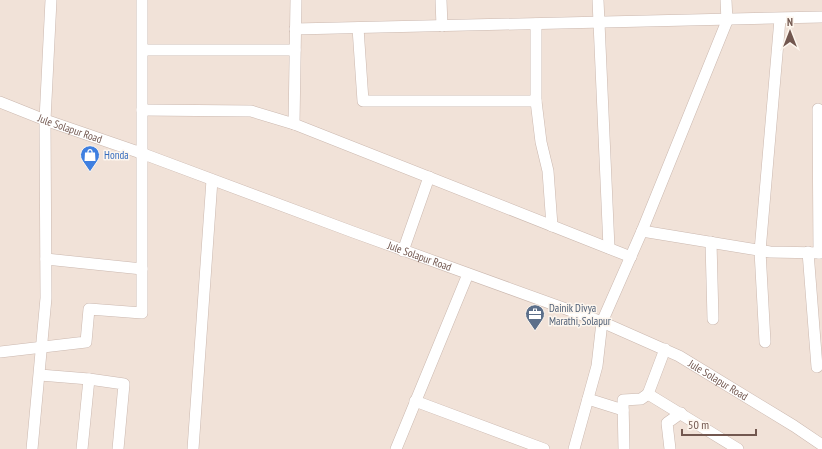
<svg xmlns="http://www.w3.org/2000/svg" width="822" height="449" font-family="'PT Sans Narrow',sans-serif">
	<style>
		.residential { fill: #f1e2d8 }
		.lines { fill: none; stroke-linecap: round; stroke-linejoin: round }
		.street-casing { stroke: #cbb8af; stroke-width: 12 }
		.street { stroke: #fff; stroke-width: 11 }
		.labels { text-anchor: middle; stroke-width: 3; stroke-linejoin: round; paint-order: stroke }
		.street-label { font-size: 11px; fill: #72574f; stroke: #fdf6ee }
		.shop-label { font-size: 11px; fill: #366cbe; stroke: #fdf6ee; text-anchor: start }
		.service-label { font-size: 11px; fill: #4e5e75; stroke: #fdf6ee; text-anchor: start }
	</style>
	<rect width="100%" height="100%" fill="#faf1e8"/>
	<rect class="residential" x="0" y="0" width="822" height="449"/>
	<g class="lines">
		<g class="street-casing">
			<g id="street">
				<polyline points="296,0 294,124 631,257"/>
				<polyline points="441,0 442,26"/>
				<polyline points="598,0 609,248"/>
				<polyline points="536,24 536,101 541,142 548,171 552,226"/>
				<polyline points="358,28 363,101 536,101"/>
				<polyline points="295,29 822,17"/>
				<polyline points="143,50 295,50"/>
				<path id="s1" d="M0,102L45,120L141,153L353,232L602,322L679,356L794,426L822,445"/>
				<polyline points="818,109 819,253"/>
				<polyline points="142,110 251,111 294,124"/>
				<polyline points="642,231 770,252 822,253"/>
				<polyline points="711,242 713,319"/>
				<polyline points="403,251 429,177"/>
				<polyline points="808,252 817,367"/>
				<polyline points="46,259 142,269"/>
				<polyline points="765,342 760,251 780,19"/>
				<polyline points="665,349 648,394 738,449"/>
				<polyline points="0,352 86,342 89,309 142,313 142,0"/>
				<polyline points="40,375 89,379 124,384 118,449"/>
				<polyline points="588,399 623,410"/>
				<polyline points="415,401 544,449"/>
				<polyline points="32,449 46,298 45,120 51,0"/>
				<polyline points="82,449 89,379"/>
				<polyline points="193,449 212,180"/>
				<polyline points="396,449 468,274"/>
				<polyline points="574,449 597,366 602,322 642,231 727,21 726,0"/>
				<polyline points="624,449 623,400 641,399 648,394"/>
				<polyline points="670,449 667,423 681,413"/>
			</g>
		</g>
		<use href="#street" class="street"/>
	</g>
	<defs>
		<g id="shop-pin" transform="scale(1)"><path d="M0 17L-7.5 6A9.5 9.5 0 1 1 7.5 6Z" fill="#3f7fe0" stroke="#fdf6ee"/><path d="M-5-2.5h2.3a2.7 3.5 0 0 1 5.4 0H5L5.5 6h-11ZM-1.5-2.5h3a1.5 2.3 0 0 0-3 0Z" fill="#fff"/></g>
		<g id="office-pin" transform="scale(1)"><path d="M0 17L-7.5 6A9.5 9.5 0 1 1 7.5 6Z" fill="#5c6f8a" stroke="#fdf6ee"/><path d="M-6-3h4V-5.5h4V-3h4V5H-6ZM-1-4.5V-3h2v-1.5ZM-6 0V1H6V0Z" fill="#fff"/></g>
	</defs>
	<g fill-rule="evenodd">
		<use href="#shop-pin" x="90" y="155"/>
		<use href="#office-pin" x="535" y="314"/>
	</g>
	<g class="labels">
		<g class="street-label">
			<text dy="4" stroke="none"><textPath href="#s1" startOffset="75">Jule Solapur Road</textPath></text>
			<text dy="4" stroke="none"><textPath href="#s1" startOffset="447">Jule Solapur Road</textPath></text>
			<text dy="4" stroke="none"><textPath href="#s1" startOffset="771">Jule Solapur Road</textPath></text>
		</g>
		<g class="shop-label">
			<text x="104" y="159">Honda</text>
		</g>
		<g class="service-label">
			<text x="549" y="312">Dainik Divya<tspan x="549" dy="13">Marathi, Solapur</tspan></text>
		</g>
	</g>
	<g transform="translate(790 32)" stroke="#fdf6ee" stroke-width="3" paint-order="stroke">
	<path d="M0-3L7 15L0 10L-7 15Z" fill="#72574f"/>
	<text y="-6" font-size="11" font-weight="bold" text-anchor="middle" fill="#72574f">N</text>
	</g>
	<path d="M682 429v6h74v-6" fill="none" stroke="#72574f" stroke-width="2"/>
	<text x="688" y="429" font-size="12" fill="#72574f" stroke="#fdf6ee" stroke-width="3" paint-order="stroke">50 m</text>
</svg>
